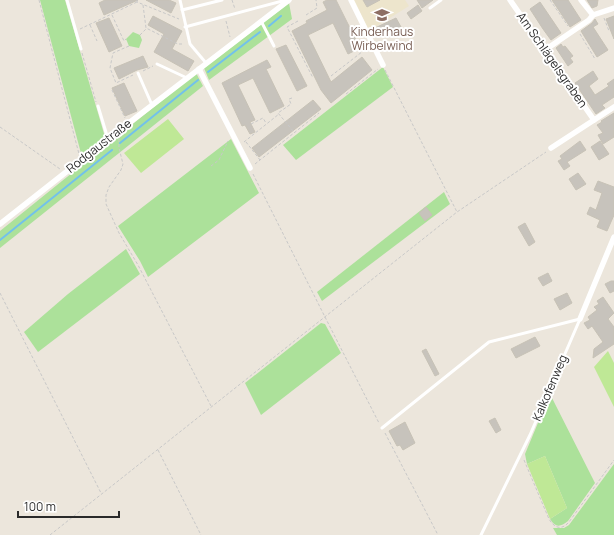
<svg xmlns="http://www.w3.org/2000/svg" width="614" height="535" font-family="Manrope,sans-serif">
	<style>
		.education { fill: #ede5cc }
		.green { fill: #ace19a }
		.pitch { fill: #bfe896 }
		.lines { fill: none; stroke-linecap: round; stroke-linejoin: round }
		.stream { stroke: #72c1eb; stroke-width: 2 }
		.building { fill: #c7c3bc; stroke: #c7c2b6 }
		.path { stroke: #c8c8c8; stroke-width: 1; stroke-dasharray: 3 2; stroke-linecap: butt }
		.lane { stroke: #fff; stroke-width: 3 }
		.street { stroke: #fff; stroke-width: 5.5 }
		.labels { text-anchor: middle; stroke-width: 4; stroke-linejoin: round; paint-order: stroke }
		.education-label { font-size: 12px; fill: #785e54; stroke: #fff }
		.street-label { font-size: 12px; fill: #2a2a2a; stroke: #fff }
	</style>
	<rect width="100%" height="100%" fill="#ece6dc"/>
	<polygon class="education" points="353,0 363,0 367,7 380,0 405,0 409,6 369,31"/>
	<g class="green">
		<polygon points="40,0 65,0 105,137 82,157"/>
		<polygon points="289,3 292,19 209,80 204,68"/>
		<polygon points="133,32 140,35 142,40 139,48 129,46 126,39"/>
		<polygon points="383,67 393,87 296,160 283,145"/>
		<polygon points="196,73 203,86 0,248 0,231"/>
		<polygon points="231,139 259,193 148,277 140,261 118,226"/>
		<polygon points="444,192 450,204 322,301 317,292"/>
		<polygon points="126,249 140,274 38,352 24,332 68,294"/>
		<polygon points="321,323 325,324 341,353 261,415 245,383"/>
		<path d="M550,394L595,483L568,521C560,527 556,528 550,519L567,508L545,456L527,464L525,454Z"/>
		<polygon points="614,464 614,535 557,535 553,528 564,528 569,525"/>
	</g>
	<g class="pitch">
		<polygon points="168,119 184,139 141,173 124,153"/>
		<polygon points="608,351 614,363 614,407 594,367"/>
		<polygon points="545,456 567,508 550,519 527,464"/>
	</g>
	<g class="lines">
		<g class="stream">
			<polyline points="269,26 281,16"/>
			<polyline points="208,72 260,32"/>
			<polyline points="120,143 198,80"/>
			<polyline points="0,240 112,150"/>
		</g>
	</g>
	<g class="building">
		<polygon points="105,0 138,0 104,15 99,3"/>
		<polygon points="146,0 169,0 176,3 171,13"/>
		<polygon points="327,0 336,0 360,48 348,54 333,23 308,35 331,82 362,57 372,70 331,103 321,90 292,31 307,23 306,21 327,10 323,2"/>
		<polygon points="363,0 380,0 367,7"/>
		<polygon points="417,0 433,0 422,8"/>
		<polygon points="552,0 568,0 581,20 570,27"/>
		<polygon points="587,0 598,0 597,6 592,8"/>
		<polygon points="540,2 561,33 551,40 543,29 530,9"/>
		<polygon points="418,5 422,11 411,19 407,13"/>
		<polygon points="153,16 182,31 172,49 194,61 188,71 154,52 164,34 148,25"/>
		<polygon points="614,16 614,39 606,19"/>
		<polygon points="109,18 122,46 109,52 96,23"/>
		<polygon points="396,18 401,27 388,33 386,29 378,33 375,28"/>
		<polygon points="595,19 598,24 593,27 608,50 597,57 581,31 592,23"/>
		<polygon points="561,44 563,47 565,46 573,56 570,58 573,62 568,66 556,48"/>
		<polygon points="286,45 307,86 297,91 276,49"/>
		<polygon points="143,56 148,67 137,70 119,79 114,68"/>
		<polygon points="267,60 271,67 266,69 267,71 284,106 270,113 253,78 238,85 255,120 250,122 255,132 250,134 245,125 242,126 222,83"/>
		<polygon points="593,71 598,79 589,86 595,95 609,86 607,84 614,79 614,97 602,105 605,108 596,114 575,83"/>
		<polygon points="124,83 137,111 125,116 112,88"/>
		<polygon points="313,100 321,109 259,157 252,148"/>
		<polygon points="614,113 614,137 603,144 598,135 603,133 597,125 602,122 601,121"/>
		<polygon points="580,141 586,150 567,162 570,166 564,170 558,161 562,159 560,156"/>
		<polygon points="600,141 609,154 599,160 591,147"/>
		<polygon points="578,173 586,184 576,190 569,179"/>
		<polygon points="598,181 614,187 614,215 607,231 597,227 600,220 587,214 590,207 596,210 602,193 594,190"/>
		<polygon points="426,207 432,215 425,221 419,213"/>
		<polygon points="525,223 535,242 529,246 518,227"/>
		<polygon points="548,273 552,281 543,286 538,278"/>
		<polygon points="611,281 614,281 614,291 610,293 605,284"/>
		<polygon points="567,293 572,303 560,310 554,299"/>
		<polygon points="603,297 614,313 608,319 614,327 614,344 593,358 594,349 603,342 592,326 588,329 584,323 590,320 588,317 597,310 594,307 599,304 597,301"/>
		<polygon points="535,337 540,346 516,358 511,349"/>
		<polygon points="426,349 439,374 435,376 422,351"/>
		<polygon points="495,418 501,430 496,433 489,421"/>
		<polygon points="405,422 415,443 403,450 400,445 397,446 389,431"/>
	</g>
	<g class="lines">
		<g class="path">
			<polyline points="39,0 79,154"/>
			<polyline points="137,0 137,2 179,19"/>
			<polyline points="232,0 235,9"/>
			<polyline points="550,0 568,26"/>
			<polyline points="143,5 146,28 178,44 184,44"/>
			<polyline points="112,15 124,41 126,39"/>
			<polyline points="306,15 317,8 316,0"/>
			<polyline points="604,18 609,31"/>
			<polyline points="226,21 230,37"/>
			<polyline points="298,21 287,27 313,78"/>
			<polyline points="90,25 97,41"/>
			<polyline points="80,29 137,2"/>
			<polyline points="580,34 595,59"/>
			<polyline points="140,35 146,29"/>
			<polyline points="129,46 113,53 110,68 116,83 133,75"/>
			<polyline points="82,53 96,102"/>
			<polyline points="385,70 457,212"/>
			<polyline points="143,71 153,66"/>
			<polyline points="331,76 367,48"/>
			<polyline points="112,90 125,118"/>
			<polyline points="346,94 378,69"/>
			<polyline points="292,98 289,99 291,104 278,113 294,132"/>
			<polyline points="251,124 263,118 266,123"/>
			<polyline points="0,127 60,169"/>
			<polyline points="119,139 119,148 123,164 121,170 109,187 106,195 106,204 119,233 138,265 211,406"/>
			<polyline points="244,142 279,114"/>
			<polyline points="246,142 260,160"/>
			<polyline points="255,164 319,113"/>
			<polyline points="211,166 219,160 228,141"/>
			<polyline points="253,174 325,317 379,423"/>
			<polyline points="0,293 101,493"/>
			<polyline points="385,433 438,535"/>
			<polyline points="158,450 201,535"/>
			<path d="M524,460L549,519C555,529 562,530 569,522L614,460"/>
			<polyline points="50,535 457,212 546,152"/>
		</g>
		<g class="lane">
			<polyline points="67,0 81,49"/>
			<polyline points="180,0 190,44 206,63"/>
			<polyline points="430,8 441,0"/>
			<polyline points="182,10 222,0"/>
			<polyline points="261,21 274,46"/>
			<polyline points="185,27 286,0"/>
			<polyline points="157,64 187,78"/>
			<polyline points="138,73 152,105"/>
			<polyline points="98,106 108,139"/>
			<polyline points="382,428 489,342 580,319"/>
			<polyline points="481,535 530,435 580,319"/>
		</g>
		<g class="street">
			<polyline points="351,0 383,65"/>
			<polyline points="510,0 594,120"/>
			<polyline points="581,0 593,15"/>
			<polyline points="545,50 589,20 593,15 614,8"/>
			<polyline points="199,69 250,168"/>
			<polyline points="551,148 614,107"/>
			<polyline points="0,224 108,139 289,0"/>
			<polyline points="580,319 614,237"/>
		</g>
	</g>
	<defs>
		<g id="school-bare" transform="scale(1.2)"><path d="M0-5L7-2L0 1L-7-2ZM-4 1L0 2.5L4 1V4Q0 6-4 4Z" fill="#8d6e63" stroke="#fff" stroke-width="2.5" paint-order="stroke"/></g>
	</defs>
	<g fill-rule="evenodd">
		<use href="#school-bare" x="382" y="15"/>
	</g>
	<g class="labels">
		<g class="education-label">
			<text x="382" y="36">Kinderhaus<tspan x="382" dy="14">Wirbelwind</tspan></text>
		</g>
		<g class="street-label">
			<text transform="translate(552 60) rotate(55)" y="4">Am Schlägelsgraben</text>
			<text transform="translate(99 146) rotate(-38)" y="4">Rodgaustraße</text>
			<text transform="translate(550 388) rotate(-67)" y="4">Kalkofenweg</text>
		</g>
	</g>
	<path d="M18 511v6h101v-6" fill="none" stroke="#2a2a2a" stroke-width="2"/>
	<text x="24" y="511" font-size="12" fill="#2a2a2a" stroke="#ffffff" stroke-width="3" paint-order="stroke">100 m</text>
</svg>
